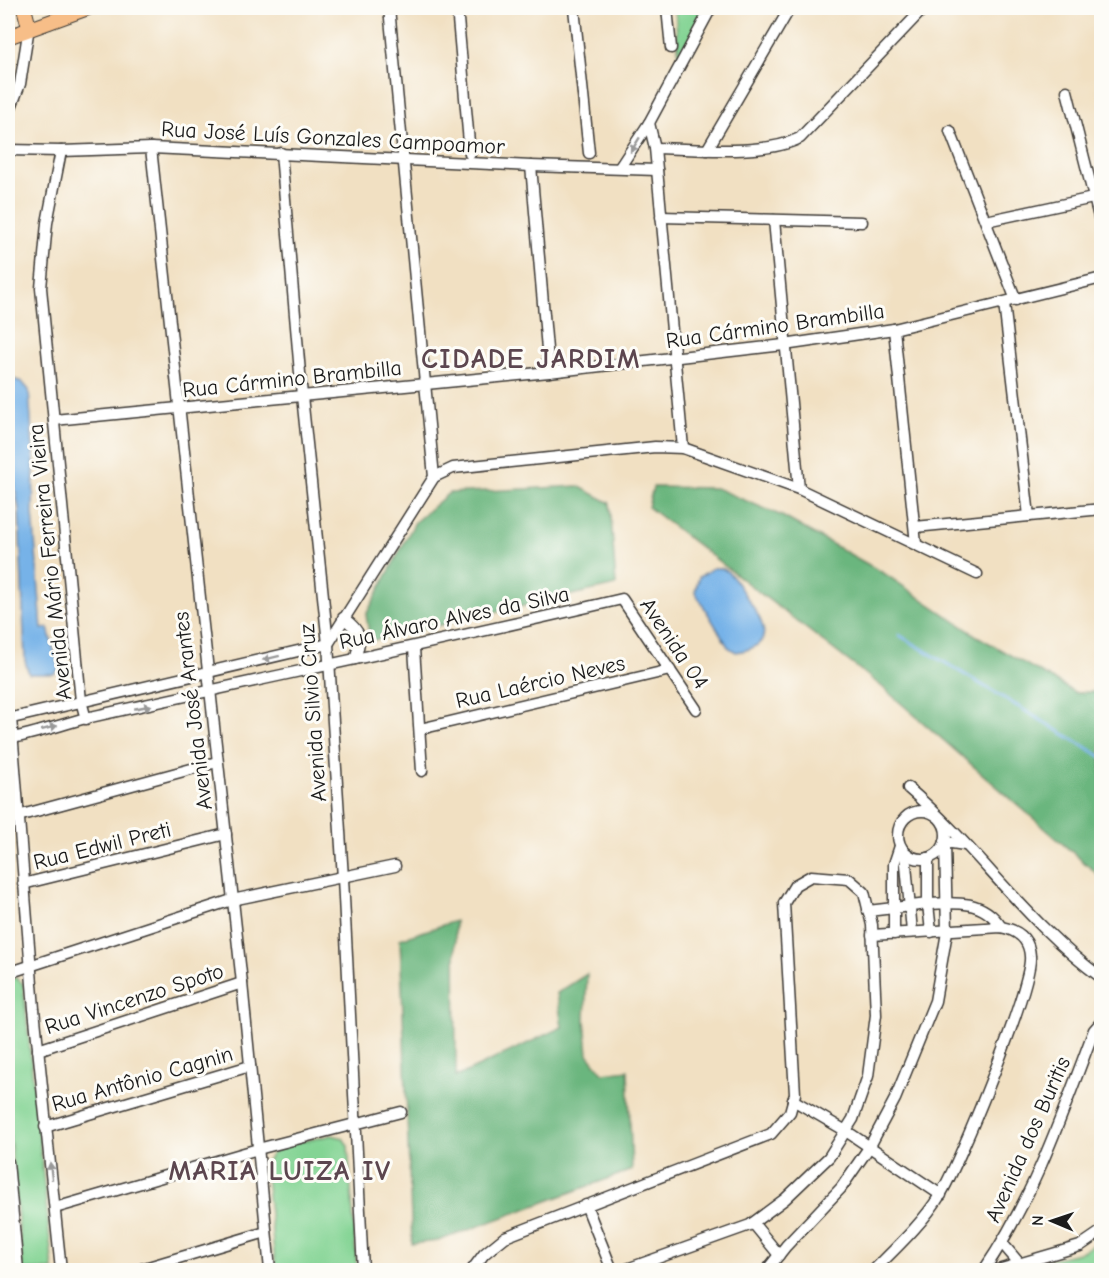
<svg xmlns="http://www.w3.org/2000/svg" width="1109" height="1278" font-family="'Comic Neue',sans-serif">
	<style>
		.green { fill: #84d494; stroke: #507858; stroke-width: 1.5 }
		.forest { fill: #6bb67e; stroke: #44694d; stroke-width: 1.5 }
		.water { fill: #76b2e8; stroke: #496782; stroke-width: 1.5 }
		.lines { fill: none; stroke-linecap: round; stroke-linejoin: round }
		.stream { stroke: #76b2e8; stroke-width: 3 }
		.minor-casing { stroke: #3c3935; stroke-width: 13 }
		.major-casing { stroke: #3c3935; stroke-width: 16 }
		.minor { stroke: #fff; stroke-width: 10 }
		.major { stroke: #f7be88; stroke-width: 14 }
		.oneway { fill: #999 }
		.labels { text-anchor: middle; stroke-width: 6; stroke-linejoin: round; paint-order: stroke }
		.street-label { font-size: 22px; fill: #1c1c1c; stroke: #fdfcf7 }
		.district-label { font-size: 28px; font-weight: bold; letter-spacing: 1.5px; fill: #5c464f; stroke: #fdfcf7 }
	</style>
	<rect width="100%" height="100%" fill="#fdfcf7"/>
	<filter id="ink" filterUnits="userSpaceOnUse"><feTurbulence type="fractalNoise" baseFrequency=".0167" numOctaves="2"/><feDisplacementMap in="SourceGraphic" scale="12" xChannelSelector="R" yChannelSelector="G"/><feConvolveMatrix kernelMatrix="1 2 1 2 8 2 1 2 1" color-interpolation-filters="sRGB"/></filter>
	<filter id="wash" filterUnits="userSpaceOnUse"><feTurbulence type="fractalNoise" baseFrequency=".008" numOctaves="4" result="noise"/><feDisplacementMap in="SourceGraphic" scale="24" xChannelSelector="R" yChannelSelector="G"/><feGaussianBlur stdDeviation="1.35" result="paint"/><feColorMatrix in="noise" values="0 0 0 0 0 0 0 0 0 0 0 0 0 0 0 0 0 1.4 0 .05"/><feComposite in="paint" operator="in"/></filter>
	<g filter="url(#wash)">
		<rect width="100%" height="100%" fill="#f1e0c2"/>
		<g class="green">
			<polygon points="675,8 708,8 679,61"/>
			<polygon points="8,978 16,978 23,984 53,1270 23,1270 8,1117"/>
			<path d="M332,1135L343,1138L348,1146L357,1270H276L265,1167C270,1141 310,1141 332,1135Z"/>
			<polygon points="1101,1241 1101,1270 1004,1270 1079,1253"/>
		</g>
		<g class="forest">
			<polygon points="578,486 610,503 616,585 370,641 366,615 415,522 449,493"/>
			<polygon points="653,487 716,488 782,516 885,574 977,636 1076,693 1101,691 1101,877 881,686 648,507"/>
			<polygon points="455,921 456,1077 562,1027 557,993 587,974 585,1020 588,1054 603,1073 628,1070 632,1170 438,1241 412,1244 400,939"/>
		</g>
		<g class="water">
			<polygon points="10,378 22,382 29,390 34,464 33,513 42,629 48,628 59,669 54,674 29,674 25,661 19,510 8,447 8,382"/>
			<path d="M713,568H721C732,572 738,585 745,595C760,617 782,646 736,652L728,647L695,592L699,577Z"/>
		</g>
		<g class="lines">
			<polyline class="stream" points="899,635 1102,757"/>
		</g>
	</g>
	<g filter="url(#ink)">
		<g class="lines">
			<g class="minor-casing">
				<g id="minor">
					<polyline points="389,8 434,477"/>
					<polyline points="457,8 470,154"/>
					<polyline points="574,8 589,153"/>
					<polyline points="667,8 671,48"/>
					<polyline points="1067,91 1102,229"/>
					<polyline points="8,115 20,84 29,27"/>
					<polyline points="649,123 655,148 683,448"/>
					<polyline points="950,131 1016,300"/>
					<polyline points="151,148 242,983 270,1270"/>
					<path d="M655,148C695,149 765,156 800,138L924,8"/>
					<polyline points="8,150 61,151 151,148 531,166 657,170"/>
					<polyline points="707,150 790,8"/>
					<polyline points="61,151 47,223 41,288 81,701 86,719"/>
					<polyline points="281,153 302,396 328,644 343,878 363,1270"/>
					<polyline points="531,166 549,372"/>
					<polyline points="620,167 649,123 711,8"/>
					<polyline points="661,217 862,222"/>
					<polyline points="774,220 799,489"/>
					<polyline points="986,221 1093,198"/>
					<polyline points="1004,303 1029,516"/>
					<polyline points="894,329 916,544"/>
					<polyline points="54,420 549,372 784,345 894,329 1102,278"/>
					<polyline points="915,527 1102,509"/>
					<path d="M343,618C362,631 362,638 355,659"/>
					<polyline points="414,648 422,771"/>
					<polyline points="11,718 34,1009 61,1270"/>
					<polyline points="8,719 328,644 434,477 453,468 655,447 683,448 799,489 977,574"/>
					<polyline points="420,729 670,670"/>
					<path d="M8,739C34,734 60,725 86,718C265,678 444,641 622,599L696,709"/>
					<path d="M908,788C977,847 1028,925 1102,978"/>
					<circle cx="922" cy="835" r="24"/>
					<polyline points="18,816 217,762"/>
					<polyline points="905,853 912,932"/>
					<path d="M928,858V904C957,902 984,900 1001,927"/>
					<polyline points="23,884 226,834"/>
					<polyline points="868,911 928,904 931,932"/>
					<polyline points="894,934 894,864 900,846"/>
					<path d="M872,935L1001,927C1017,930 1029,938 1030,956C1033,985 959,1165 940,1195C923,1223 897,1247 874,1270"/>
					<polyline points="8,973 232,900 395,866"/>
					<polyline points="38,1050 242,983"/>
					<polyline points="793,1100 846,1131 941,1195"/>
					<polyline points="45,1127 250,1066"/>
					<polyline points="8,1162 18,1270"/>
					<polyline points="586,1205 612,1270"/>
					<polyline points="55,1208 258,1149 401,1112"/>
					<polyline points="753,1223 779,1255"/>
					<polyline points="1002,1243 1019,1263"/>
					<polyline points="138,1270 266,1232"/>
					<polyline points="472,1270 484,1254 505,1237 771,1134 790,1112 795,1094 784,903 795,885 811,876 849,879 864,892 872,925 876,1015 868,1076 853,1119 829,1157 785,1199 750,1225 624,1270"/>
					<polyline points="767,1270 786,1246 841,1188 870,1146 895,1099 935,1001 947,932 945,842 965,845"/>
					<path d="M984,1270C1034,1197 1063,1112 1094,1030L1102,1021"/>
					<polyline points="998,1270 1080,1246 1102,1231"/>
				</g>
			</g>
			<g class="major-casing">
				<g id="major">
					<polyline points="24,8 29,27"/>
					<polyline points="8,37 88,8"/>
				</g>
			</g>
			<use href="#minor" class="minor"/>
			<use href="#major" class="major"/>
		</g>
		<defs><path id="oneway-solid" d="M-6-.8H1V-3.2L6.5 0L1 3.2V.8H-6Z" transform="scale(1.5)"/></defs>
		<g class="oneway">
			<use href="#oneway-solid" transform="translate(635 145) rotate(122)"/>
			<use href="#oneway-solid" transform="translate(271 658) rotate(166)"/>
			<use href="#oneway-solid" transform="translate(143 707) rotate(-11)"/>
			<use href="#oneway-solid" transform="translate(49 728) rotate(-15)"/>
			<use href="#oneway-solid" transform="translate(51 1171) rotate(-97)"/>
		</g>
	</g>
	<g class="labels">
		<g class="street-label">
			<text transform="translate(333 137) rotate(3)" y="8">Rua José Luís Gonzales Campoamor</text>
			<text transform="translate(775 325) rotate(-8)" y="8">Rua Cármino Brambilla</text>
			<text transform="translate(292 378) rotate(-6)" y="8">Rua Cármino Brambilla</text>
			<text transform="translate(49 562) rotate(-96)" y="8">Avenida Mário Ferreira Vieira</text>
			<text transform="translate(454 617) rotate(-12)" y="8">Rua Álvaro Alves da Silva</text>
			<text transform="translate(675 643) rotate(56)" y="8">Avenida 04</text>
			<text transform="translate(540 681) rotate(-13)" y="8">Rua Laércio Neves</text>
			<text transform="translate(192 711) rotate(-97)" y="8">Avenida José Arantes</text>
			<text transform="translate(312 713) rotate(-94)" y="8">Avenida Silvio Cruz</text>
			<text transform="translate(102 845) rotate(-14)" y="8">Rua Edwil Preti</text>
			<text transform="translate(134 998) rotate(-18)" y="8">Rua Vincenzo Spoto</text>
			<text transform="translate(142 1078) rotate(-16)" y="8">Rua Antônio Cagnin</text>
			<text transform="translate(1027 1139) rotate(-66)" y="8">Avenida dos Buritis</text>
		</g>
		<g class="district-label">
			<text x="531" y="368">CIDADE JARDIM</text>
			<text x="280" y="1180">MARIA LUIZA IV</text>
		</g>
	</g>
	<rect width="1109" height="1278" fill="none" stroke="#fdfcf7" stroke-width="30"/>
	<g transform="translate(1052 1221) rotate(272)" stroke="#fdfcf7" stroke-width="4.5" paint-order="stroke">
	<path d="M0-4.5L10 22L0 15L-10 22Z" fill="#1c1c1c"/>
	<text y="-9" font-size="16" font-weight="bold" text-anchor="middle" fill="#1c1c1c">N</text>
	</g>
</svg>
